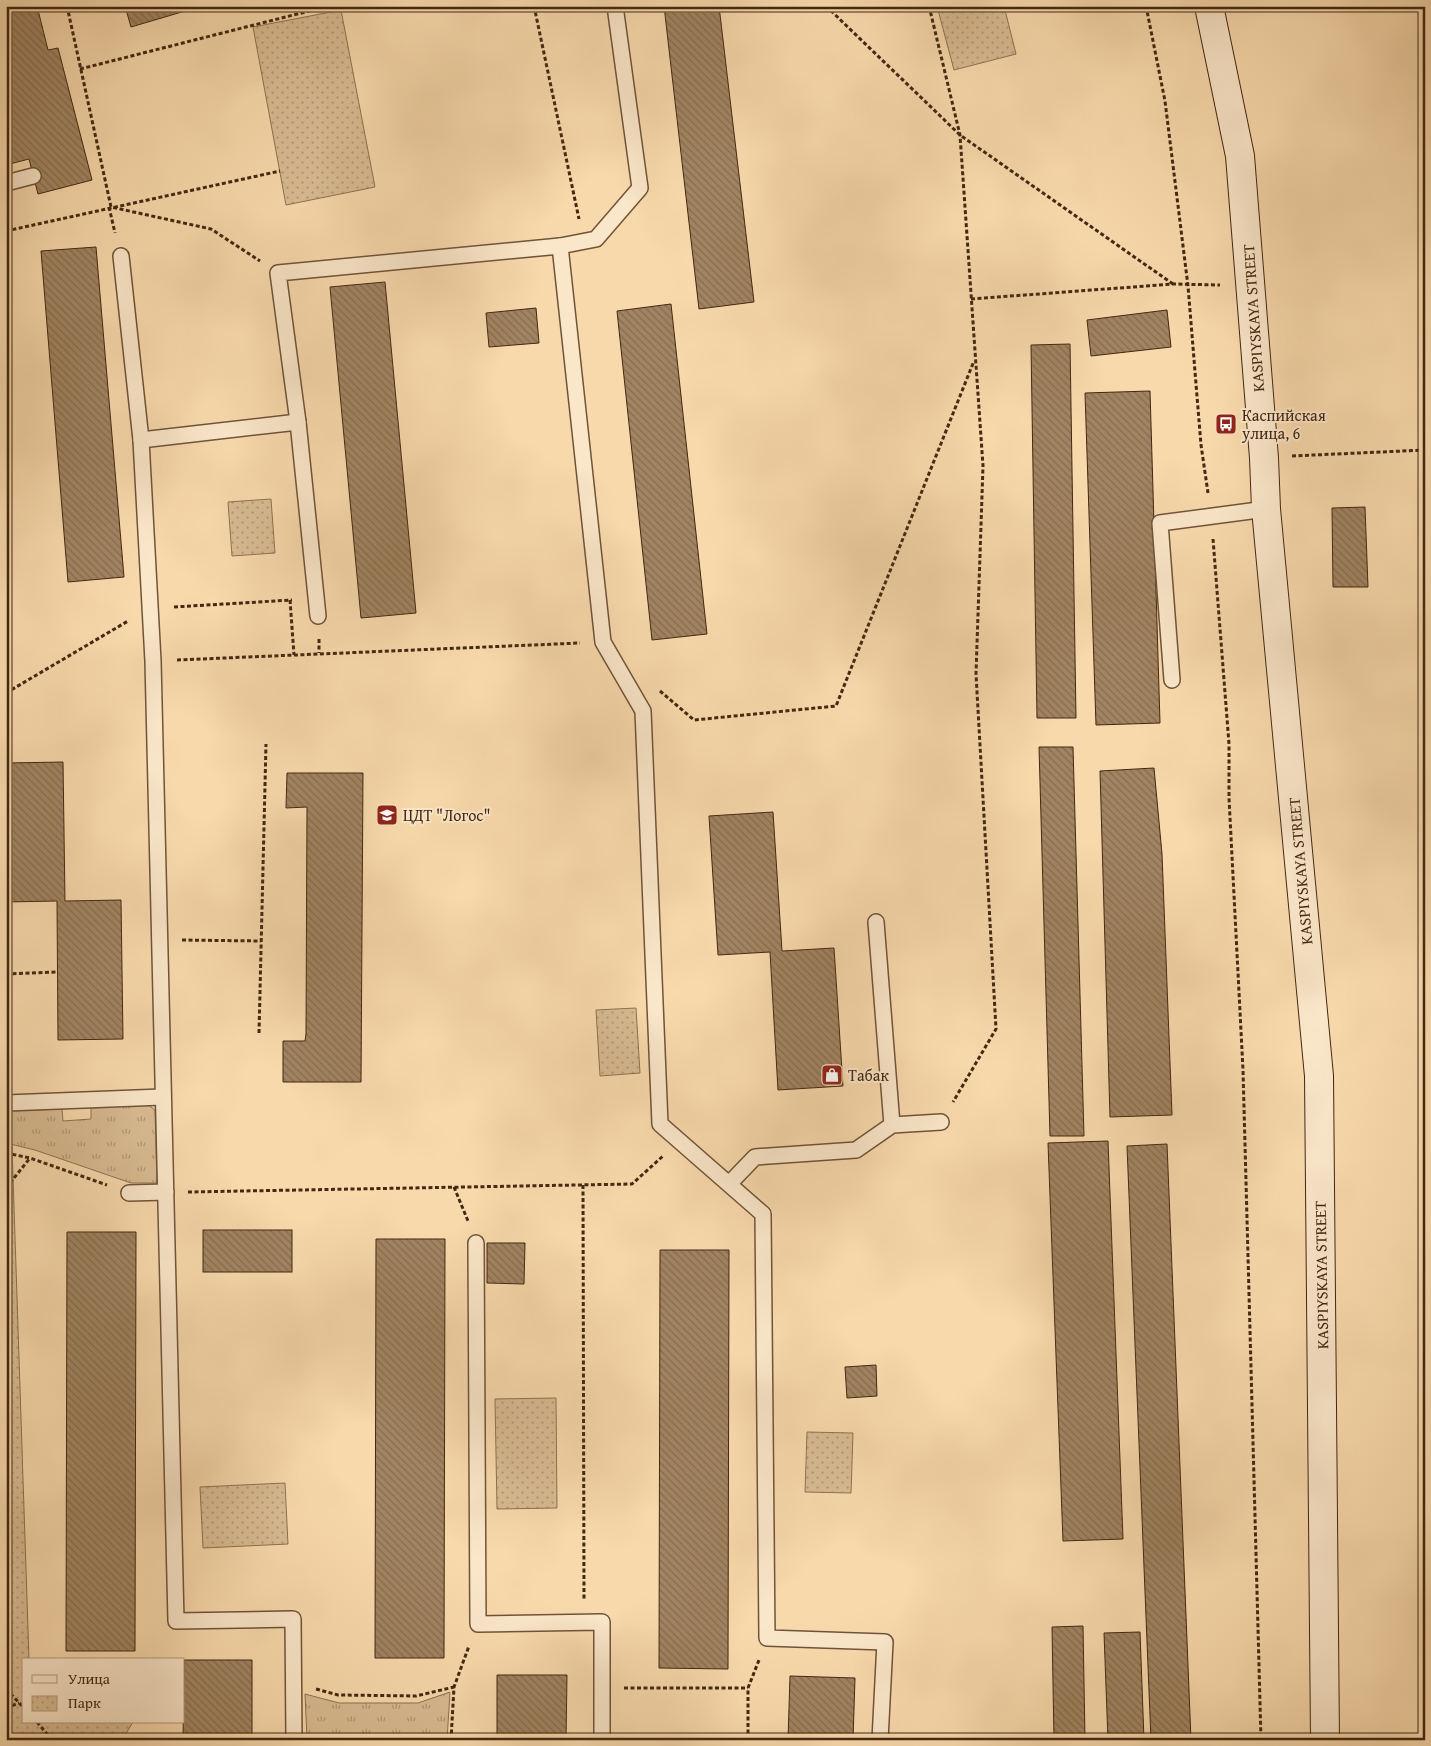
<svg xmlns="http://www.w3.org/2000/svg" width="1431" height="1746" font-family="'Gentium Book Plus',serif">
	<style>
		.grass { fill: url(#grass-tufts); stroke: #8e7252 }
		.park { fill: url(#park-dots); stroke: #8e7252 }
		.building { fill: url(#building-back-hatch); stroke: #432812 }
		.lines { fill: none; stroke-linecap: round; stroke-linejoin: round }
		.service-casing { stroke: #705438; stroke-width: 18 }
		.secondary-casing { stroke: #432812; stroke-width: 30 }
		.path { stroke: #432812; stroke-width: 3; stroke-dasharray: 4 2.5; stroke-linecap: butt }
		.service { stroke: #fae6c9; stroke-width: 15 }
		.secondary { stroke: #fae6c9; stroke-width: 28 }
		.labels { text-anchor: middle; stroke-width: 4; stroke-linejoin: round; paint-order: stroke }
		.street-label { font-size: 16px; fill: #432812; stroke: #fae6c9 }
		.poi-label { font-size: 16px; fill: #432812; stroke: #fae6c9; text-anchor: start }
	</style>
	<defs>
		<pattern id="grass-tufts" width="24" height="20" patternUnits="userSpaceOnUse" patternTransform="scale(1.25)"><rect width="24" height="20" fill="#d9bb92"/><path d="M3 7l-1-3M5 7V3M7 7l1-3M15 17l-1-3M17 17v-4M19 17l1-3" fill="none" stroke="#b29876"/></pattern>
		<pattern id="park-dots" width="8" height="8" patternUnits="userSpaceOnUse" patternTransform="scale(1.25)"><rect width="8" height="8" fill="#d9bb92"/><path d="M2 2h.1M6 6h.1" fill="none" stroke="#b29876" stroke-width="1.8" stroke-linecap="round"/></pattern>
		<pattern id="building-back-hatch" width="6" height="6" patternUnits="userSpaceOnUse" patternTransform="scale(1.25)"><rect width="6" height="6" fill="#a18462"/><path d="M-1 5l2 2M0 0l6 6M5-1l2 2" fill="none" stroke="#856c4f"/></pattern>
	</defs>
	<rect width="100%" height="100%" fill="#f8d9ac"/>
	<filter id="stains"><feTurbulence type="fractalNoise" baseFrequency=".004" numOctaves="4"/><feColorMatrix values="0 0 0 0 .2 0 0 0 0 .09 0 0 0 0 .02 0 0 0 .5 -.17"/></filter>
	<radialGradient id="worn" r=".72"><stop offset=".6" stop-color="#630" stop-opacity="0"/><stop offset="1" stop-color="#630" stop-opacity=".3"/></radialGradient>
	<g class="grass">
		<polygon points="147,1104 155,1110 157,1183 131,1183 35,1150 6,1143 6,1111 62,1109 63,1121 91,1119 91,1108"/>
		<polygon points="450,1692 447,1740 307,1739 305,1694 339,1703 418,1703"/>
	</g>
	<g class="park">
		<polygon points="937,6 1004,6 1016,54 954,70"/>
		<polygon points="341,10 375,187 286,205 253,27"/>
		<polygon points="271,499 275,553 232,556 228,502"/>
		<polygon points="636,1008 640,1073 600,1076 596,1010"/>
		<polygon points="6,1146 12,1146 29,1660 24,1660 24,1722 133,1722 122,1740 6,1740"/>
		<polygon points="556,1398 557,1508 497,1509 495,1399"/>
		<polygon points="807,1432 853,1433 851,1493 805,1492"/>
		<polygon points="285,1483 288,1544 203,1548 200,1487"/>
	</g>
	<g class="building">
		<polygon points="6,6 37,6 48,50 58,48 92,180 38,194 29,159 6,165"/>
		<polygon points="125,6 202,6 131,27"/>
		<polygon points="664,6 719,6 754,302 699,309"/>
		<polygon points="96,247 124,577 68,582 41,251"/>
		<polygon points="385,282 416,613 361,618 330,287"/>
		<polygon points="671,304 707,634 652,640 617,311"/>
		<polygon points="536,308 539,343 489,347 486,313"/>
		<polygon points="1167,310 1171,347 1091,356 1087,320"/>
		<polygon points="1070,344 1076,718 1037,718 1031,345"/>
		<polygon points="1150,391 1160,723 1096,725 1085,393"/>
		<polygon points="1365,507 1368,587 1333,587 1332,508"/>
		<polygon points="1039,747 1073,747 1084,1136 1050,1136"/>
		<polygon points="63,762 65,901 121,900 123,1039 58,1040 57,901 6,902 6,763"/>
		<polygon points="1154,768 1162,854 1172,1115 1110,1117 1100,771"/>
		<polygon points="287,773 363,773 361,1082 283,1082 283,1041 305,1041 306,1034 307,807 286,808"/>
		<polygon points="773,812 782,951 834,948 843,1086 778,1090 770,952 718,955 709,816"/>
		<polygon points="1108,1141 1123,1539 1063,1541 1048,1143"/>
		<polygon points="1167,1144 1191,1740 1151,1740 1127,1146"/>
		<rect x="203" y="1230" width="89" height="42"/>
		<polygon points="67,1232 136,1232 135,1651 66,1651"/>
		<polygon points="376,1239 445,1239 444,1658 375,1658"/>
		<polygon points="487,1243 525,1243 524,1284 487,1283"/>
		<polygon points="660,1250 729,1250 728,1669 659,1668"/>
		<polygon points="876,1365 877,1396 847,1398 845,1367"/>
		<polygon points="1083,1626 1085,1740 1054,1740 1052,1627"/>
		<polygon points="1140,1632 1144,1740 1108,1740 1104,1633"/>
		<polygon points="184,1660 252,1660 252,1740 183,1740"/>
		<polygon points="497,1675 567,1675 566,1740 497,1740"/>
		<polygon points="790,1676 855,1678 853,1740 788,1740"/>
	</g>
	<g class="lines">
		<g class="service-casing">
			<g id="service">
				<polyline points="615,6 640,188 596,239 560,246 603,642 643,711 660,1124 763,1214 767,1638 885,1642 880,1740"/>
				<polyline points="6,183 33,176"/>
				<polyline points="121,256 141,440 153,661 176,1621 293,1619 294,1740"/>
				<polyline points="141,440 298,422"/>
				<polyline points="318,616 298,422 278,273 560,246"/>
				<polyline points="1172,680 1160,523 1266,509"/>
				<polyline points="876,922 892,1125"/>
				<polyline points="6,1103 162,1097"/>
				<polyline points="730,1183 755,1157 856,1150 892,1125 941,1122"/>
				<polyline points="129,1193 166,1192"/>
				<polyline points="476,1243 478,1624 602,1622 602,1740"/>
			</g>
		</g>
		<g class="secondary-casing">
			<polyline id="secondary" points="1209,6 1240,156 1264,458 1266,509 1319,1076 1325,1740"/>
		</g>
		<g class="path">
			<polyline points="67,6 111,207 211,229 260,261"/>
			<polyline points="534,6 579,219"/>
			<polyline points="826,6 960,135 1173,284"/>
			<polyline points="929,6 960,135 983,466 976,674 996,1029 953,1102"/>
			<polyline points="1146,6 1165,101 1188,286 1201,445 1208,493"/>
			<polyline points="80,69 329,6"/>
			<polyline points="109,207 115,233"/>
			<polyline points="6,231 280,171"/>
			<polyline points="971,299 1173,284 1220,285"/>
			<polyline points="1292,456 1425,450"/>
			<polyline points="1213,539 1229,744 1229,798 1243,1070 1261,1740"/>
			<polyline points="290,600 294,655"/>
			<polyline points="174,607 292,600"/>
			<polyline points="319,639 319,653"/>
			<polyline points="177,660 580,643"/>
			<polyline points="660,691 694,720 836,706 974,361"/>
			<polyline points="6,693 128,621"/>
			<polyline points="182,940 261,941"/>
			<polyline points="6,974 58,972"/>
			<polyline points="259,1033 266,744"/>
			<polyline points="6,1153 30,1158 107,1185"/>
			<polyline points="583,1185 584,1599"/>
			<polyline points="454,1187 468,1221"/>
			<polyline points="6,1188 30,1158"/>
			<polyline points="188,1192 632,1184 663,1156"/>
			<polyline points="624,1688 748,1688"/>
			<polyline points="6,1689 24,1708"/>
			<polyline points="316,1689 338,1695 416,1696 454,1687"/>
			<polyline points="6,1708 19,1703"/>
			<polyline points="37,1722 52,1740"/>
			<polyline points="451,1740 454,1687 469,1646"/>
			<polyline points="748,1740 748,1688 759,1660"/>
		</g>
		<use href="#service" class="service"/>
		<use href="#secondary" class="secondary"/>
	</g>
	<defs>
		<g id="bus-square" transform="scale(1.125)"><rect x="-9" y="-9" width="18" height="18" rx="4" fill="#8f2418" stroke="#fae6c9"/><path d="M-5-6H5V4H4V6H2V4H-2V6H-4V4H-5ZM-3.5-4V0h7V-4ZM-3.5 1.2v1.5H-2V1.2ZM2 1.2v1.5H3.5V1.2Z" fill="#fff"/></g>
		<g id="school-square" transform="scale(1.125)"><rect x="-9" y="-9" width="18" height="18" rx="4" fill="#8f2418" stroke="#fae6c9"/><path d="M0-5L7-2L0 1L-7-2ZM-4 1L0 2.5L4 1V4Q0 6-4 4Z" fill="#fff"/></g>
		<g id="shop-square" transform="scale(1.125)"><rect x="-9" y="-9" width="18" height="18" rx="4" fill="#8f2418" stroke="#fae6c9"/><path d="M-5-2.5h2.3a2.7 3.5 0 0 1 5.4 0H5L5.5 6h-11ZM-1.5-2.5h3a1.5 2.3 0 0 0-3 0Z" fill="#fff"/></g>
	</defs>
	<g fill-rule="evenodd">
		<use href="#bus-square" x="1226" y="424"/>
		<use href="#school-square" x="387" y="815"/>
		<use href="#shop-square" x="832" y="1075"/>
	</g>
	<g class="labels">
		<g class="street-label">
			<text transform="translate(1253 318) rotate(-94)" y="6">KASPIYSKAYA STREET</text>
			<text transform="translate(1300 871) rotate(-95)" y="6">KASPIYSKAYA STREET</text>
			<text transform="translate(1321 1275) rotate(-91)" y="6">KASPIYSKAYA STREET</text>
		</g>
		<g class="poi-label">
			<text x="1242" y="421">Каспийская<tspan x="1242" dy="18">улица, 6</tspan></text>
			<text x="403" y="821">ЦДТ "Логос"</text>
			<text x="848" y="1081">Табак</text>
		</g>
	</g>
	<rect width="1431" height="1746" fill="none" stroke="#f8d9ac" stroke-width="25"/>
	<rect x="8" y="8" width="1416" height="1731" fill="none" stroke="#432812" stroke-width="2.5"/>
	<rect x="12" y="12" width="1406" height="1721" fill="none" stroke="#432812"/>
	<rect x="22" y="1658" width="162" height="65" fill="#fae6c9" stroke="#b19a80"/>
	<rect x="32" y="1675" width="25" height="8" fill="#fae6c9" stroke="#b19a80"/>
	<text x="68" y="1684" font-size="15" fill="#432812">Улица</text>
	<rect x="32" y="1696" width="25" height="15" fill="url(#park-dots)" stroke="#b19a80"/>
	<text x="68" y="1708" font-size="15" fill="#432812">Парк</text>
	<rect width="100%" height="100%" filter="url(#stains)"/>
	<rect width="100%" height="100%" fill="url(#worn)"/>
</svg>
